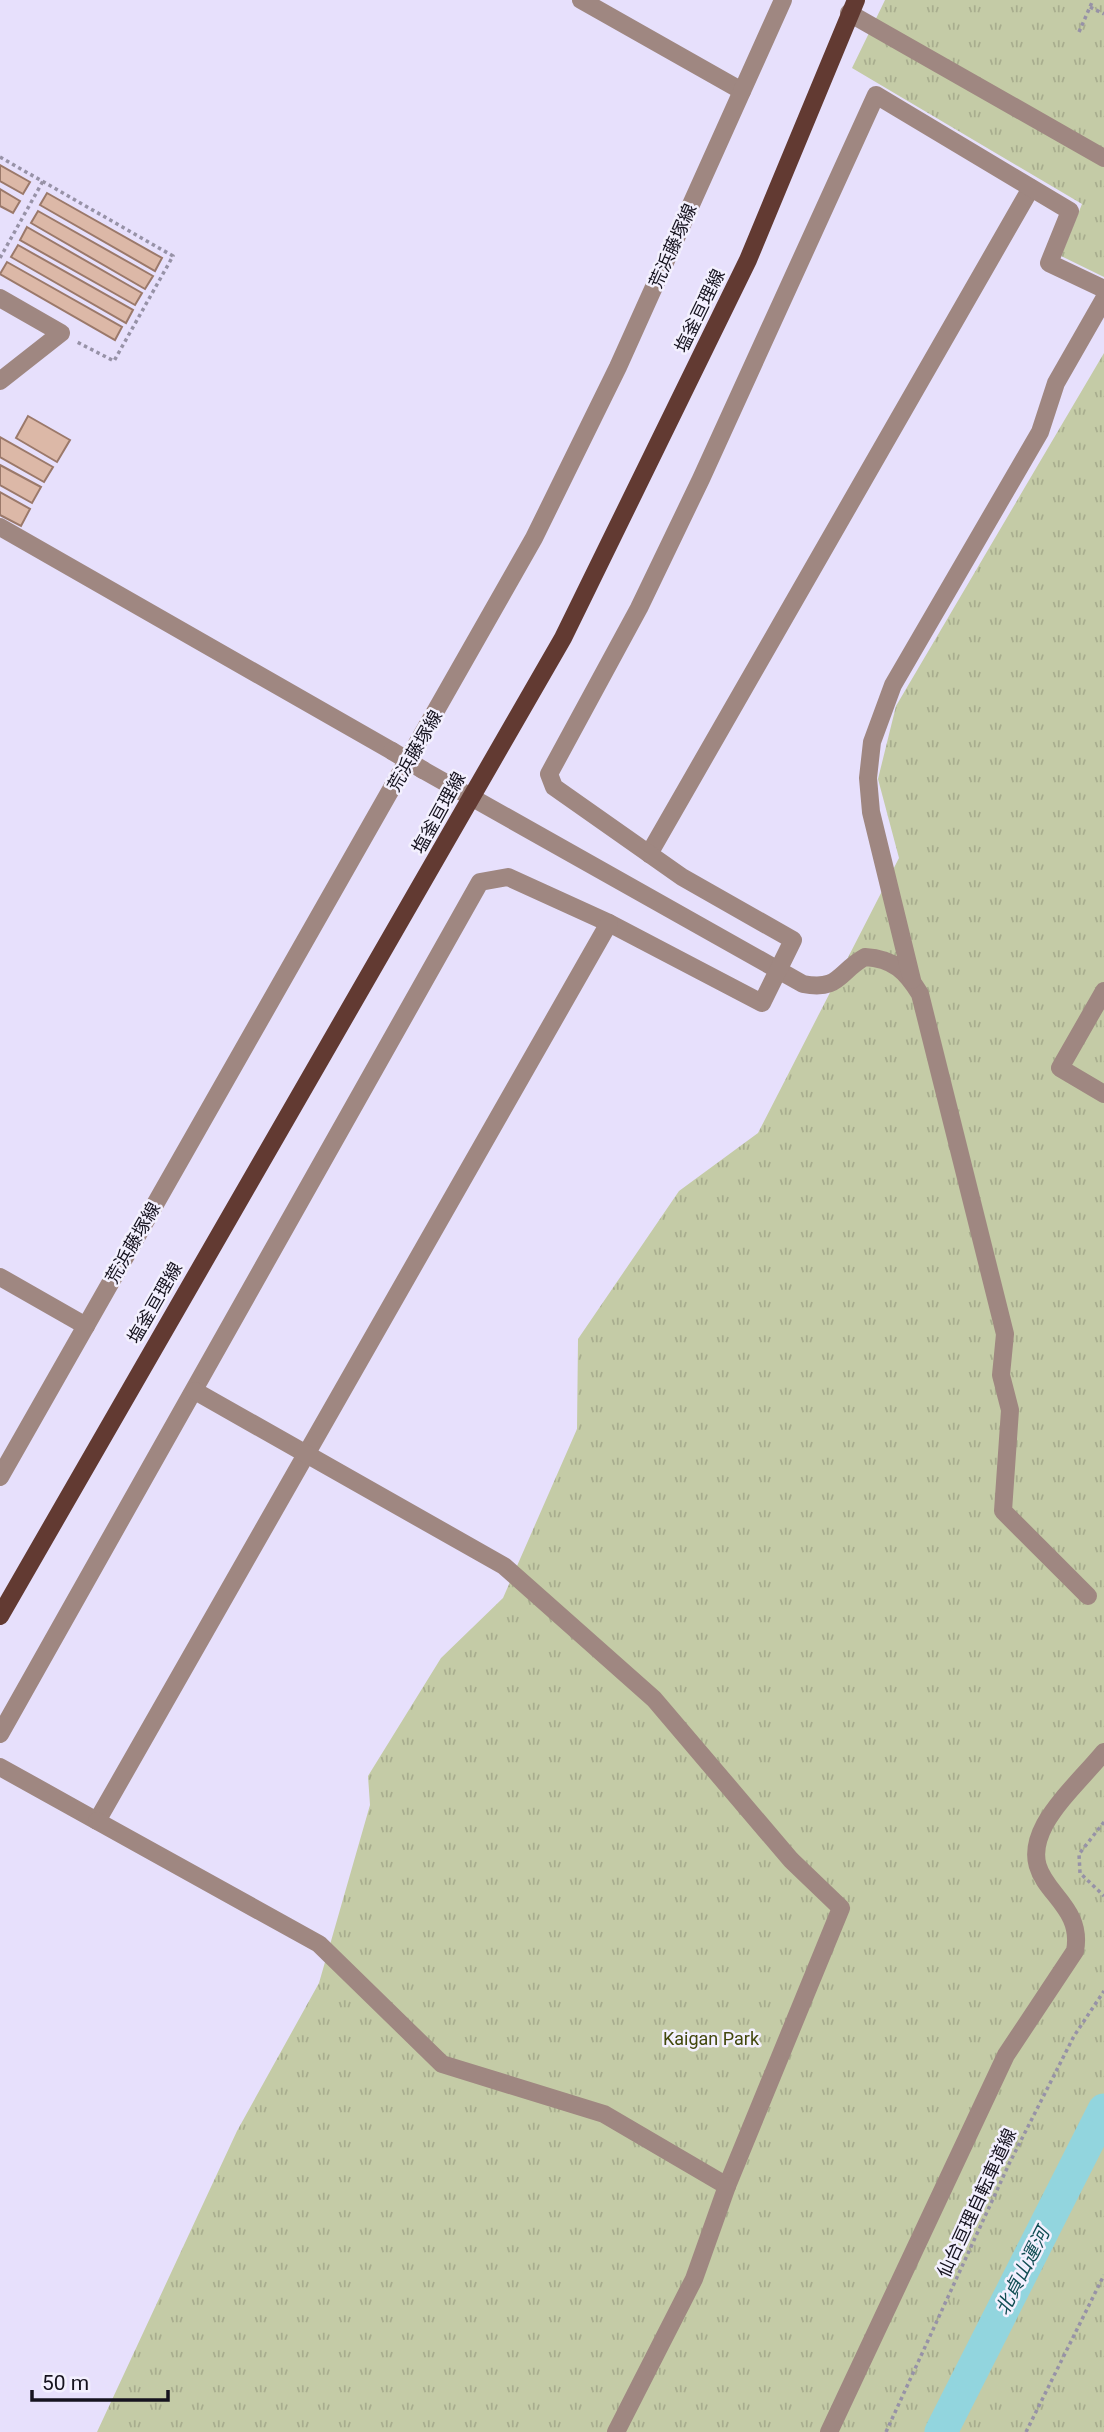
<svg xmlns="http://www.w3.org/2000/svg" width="1104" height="2432" font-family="Roboto,'Noto Sans JP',sans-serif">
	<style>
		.park { fill: url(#park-tufts) }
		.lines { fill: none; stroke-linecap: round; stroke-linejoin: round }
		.river { stroke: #92d5de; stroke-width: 33 }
		.building { fill: #dcb8a7; stroke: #9b796a; stroke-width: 2 }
		.path { stroke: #9792a7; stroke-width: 3.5; stroke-dasharray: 3.5 3.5; stroke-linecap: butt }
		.minor { stroke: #9f8781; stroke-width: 18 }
		.major { stroke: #623a32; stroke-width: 18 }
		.minor-bridge { stroke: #9f8781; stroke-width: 18 }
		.labels { text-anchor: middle; stroke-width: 5; stroke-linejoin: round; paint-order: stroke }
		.street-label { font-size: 18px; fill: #16131f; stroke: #f3f0fe }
		.park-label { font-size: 18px; fill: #42480d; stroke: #f3f0fe }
		.water-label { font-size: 19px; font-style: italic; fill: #124e54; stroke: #f3f0fe }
	</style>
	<defs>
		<pattern id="park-tufts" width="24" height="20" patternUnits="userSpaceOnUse" patternTransform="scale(1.75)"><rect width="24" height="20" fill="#c4cba6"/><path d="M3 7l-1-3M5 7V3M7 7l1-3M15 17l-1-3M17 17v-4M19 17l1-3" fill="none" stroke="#a8ad8e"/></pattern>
	</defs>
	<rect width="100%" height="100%" fill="#e7e0fc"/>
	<g class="park">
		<polygon points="885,0 1104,0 1104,277 1061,256 1082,204 852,68"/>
		<polygon points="1104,353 1104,2432 97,2432 237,2131 319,1983 370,1805 368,1776 441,1658 503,1598 577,1429 578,1339 679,1191 758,1133 899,858 878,779 896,706"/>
	</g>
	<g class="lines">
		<polyline class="river" points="941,2432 1104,2110"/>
	</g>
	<g class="building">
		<polygon points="0,165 30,182 23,194 0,181"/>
		<polygon points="0,189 20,201 13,213 0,206"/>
		<polygon points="47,193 162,258 155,271 40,205"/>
		<polygon points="38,211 153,276 145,289 31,223"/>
		<polygon points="27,227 142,293 135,305 20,240"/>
		<polygon points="18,245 133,310 126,323 11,257"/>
		<polygon points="7,262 122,327 115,340 0,274"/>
		<polygon points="28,416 70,440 57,462 16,438"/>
		<polygon points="0,437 53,467 44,482 0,457"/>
		<polygon points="0,465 41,487 32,503 0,485"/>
		<polygon points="0,492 30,509 21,526 0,515"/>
	</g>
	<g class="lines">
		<g class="path">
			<polyline points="1090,7 1104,14"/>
			<polyline points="1079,32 1093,0"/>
			<polyline points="0,157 173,256 114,361 75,341"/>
			<polyline points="0,258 43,181"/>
			<polyline points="1104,1822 1079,1854 1080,1873 1104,1896"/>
			<polyline points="886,2432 1009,2164 1074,2036 1104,1991"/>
			<polyline points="1026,2432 1104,2275"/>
		</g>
		<g class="minor">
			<polyline points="581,0 742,91"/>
			<polyline points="849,13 1104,158"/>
			<polyline points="0,298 61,333 0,381"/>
			<polyline points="0,527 392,751"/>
			<path d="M423,770L803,984C840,991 838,972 865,957C894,959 906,971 920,994L1005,1334L1001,1375L1010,1410L1003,1511L1088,1596"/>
			<polyline points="649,854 1031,188"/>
			<polyline points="912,980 871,812 868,778 872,742 893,685 1040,432 1056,383 1104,299"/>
			<polyline points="1104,991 1060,1068 1104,1094"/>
			<polyline points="0,1277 86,1326"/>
			<polyline points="0,1477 534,538 618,367 783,0"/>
			<polyline points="0,1734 480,882 508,877 609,923 762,1003 793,940 682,877 554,787 549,774 639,608 701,479 876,95 1070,211 1049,263 1104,289"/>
			<polyline points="0,1767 97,1821 609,923"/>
			<polyline points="97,1821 319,1944 442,2064 604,2114 727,2186 841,1908 791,1860 654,1699 504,1566 195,1391"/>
			<polyline points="616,2432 694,2279 727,2186"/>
			<path d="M829,2432L1006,2055L1075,1951C1086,1894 1011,1887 1045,1824C1059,1799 1085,1775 1104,1752"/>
		</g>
		<polyline class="major" points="0,1616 563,638 748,260 856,0"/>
		<polyline class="minor-bridge" points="392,751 423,770"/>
	</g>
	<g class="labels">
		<g class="street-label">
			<text transform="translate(673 246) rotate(-66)" y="6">荒浜藤塚線</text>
			<text transform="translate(700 311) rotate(-64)" y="6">塩釜亘理線</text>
			<text transform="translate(415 751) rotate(-60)" y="6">荒浜藤塚線</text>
			<text transform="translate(439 813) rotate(-61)" y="6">塩釜亘理線</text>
			<text transform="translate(133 1243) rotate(-60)" y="6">荒浜藤塚線</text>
			<text transform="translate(155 1303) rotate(-60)" y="6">塩釜亘理線</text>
			<text transform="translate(977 2203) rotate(-65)" y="6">仙台亘理自転車道線</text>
		</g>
		<g class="park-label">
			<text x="711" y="2045">Kaigan Park</text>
		</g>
		<g class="water-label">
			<text transform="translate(1022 2271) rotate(-63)" y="7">北貞山運河</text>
		</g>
	</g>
	<path d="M32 2390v10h136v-10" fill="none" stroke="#16131f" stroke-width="3.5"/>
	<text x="42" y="2390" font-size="21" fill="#16131f" stroke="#f3f0fe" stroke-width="5" paint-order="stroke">50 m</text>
</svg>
